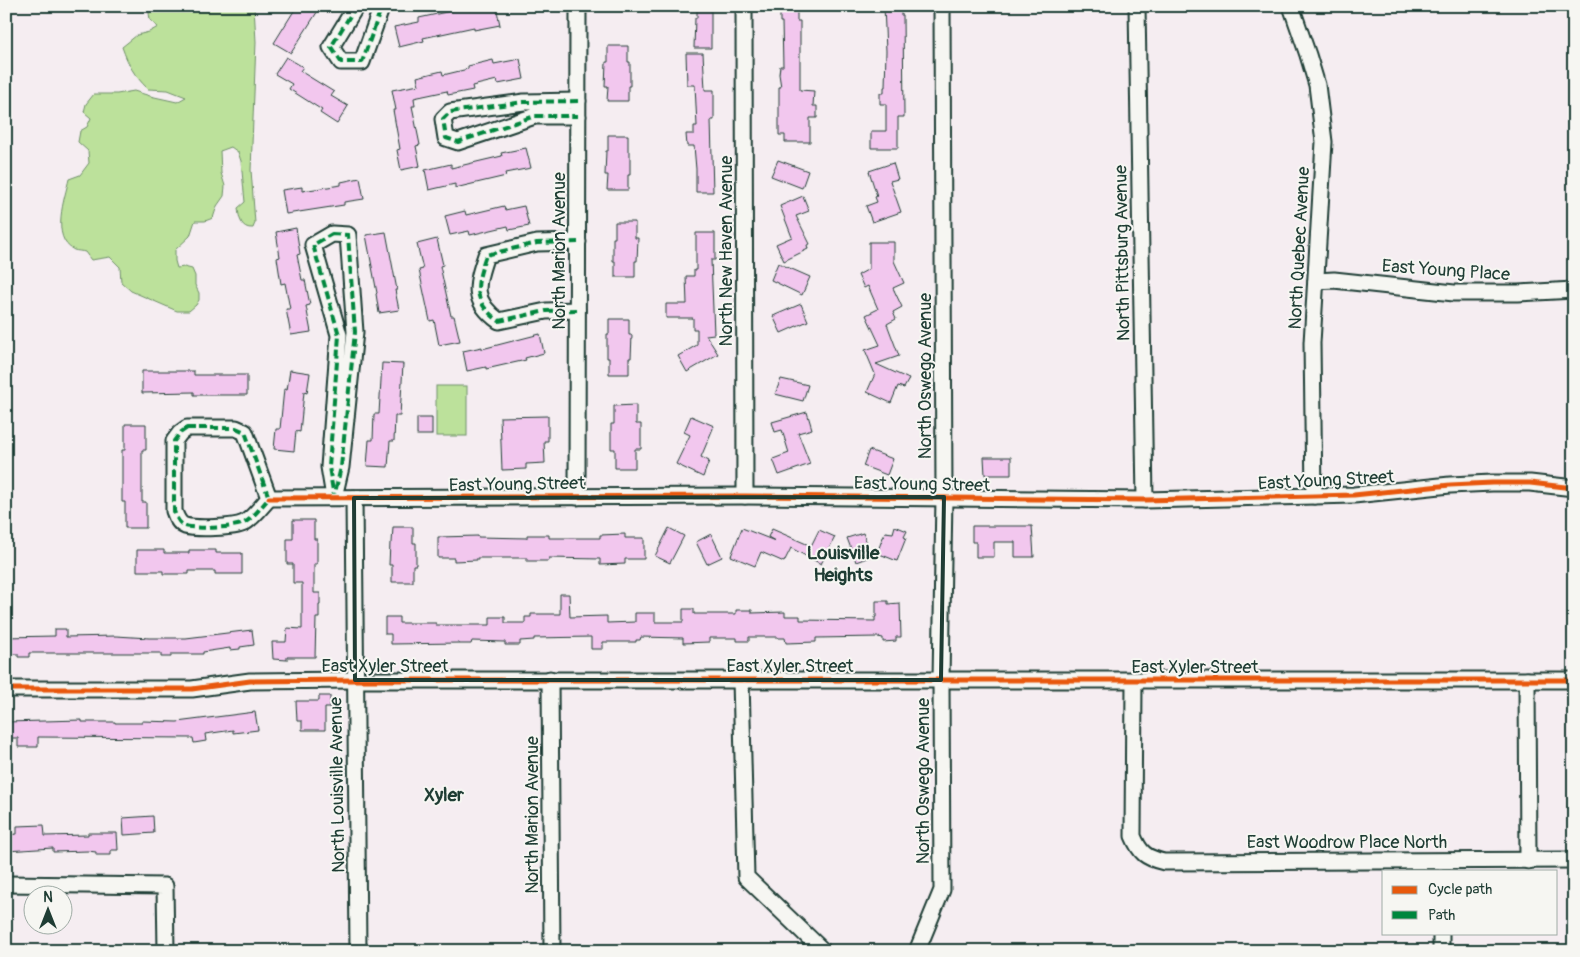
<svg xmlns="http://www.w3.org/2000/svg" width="1580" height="957" font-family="Pangolin,sans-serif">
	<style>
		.green { fill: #bce19b; stroke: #6e8f68 }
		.building { fill: #f2c7ee; stroke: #1f3d34 }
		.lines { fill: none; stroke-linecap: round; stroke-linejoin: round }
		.street-casing { stroke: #1f3d34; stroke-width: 19 }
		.street { stroke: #f6f6f2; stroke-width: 15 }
		.quiet { stroke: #00873e; stroke-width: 4; stroke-dasharray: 8 4; stroke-linecap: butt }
		.cycleway-casing { stroke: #f6f6f2; stroke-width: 8 }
		.cycleway { stroke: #e8590c; stroke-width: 5 }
		.marked { fill: none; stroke: #1f3d34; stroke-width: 4; stroke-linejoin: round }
		.labels { text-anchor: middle; stroke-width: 4; stroke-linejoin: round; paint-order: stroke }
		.street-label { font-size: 18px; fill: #1f3d34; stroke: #f6f6f2 }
		.neighbourhood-label { font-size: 19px; font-weight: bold; fill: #1f3d34; stroke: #f6f6f2 }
	</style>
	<rect width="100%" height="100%" fill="#f5edf1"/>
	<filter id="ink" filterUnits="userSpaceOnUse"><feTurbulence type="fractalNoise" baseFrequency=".02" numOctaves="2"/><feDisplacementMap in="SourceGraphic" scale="10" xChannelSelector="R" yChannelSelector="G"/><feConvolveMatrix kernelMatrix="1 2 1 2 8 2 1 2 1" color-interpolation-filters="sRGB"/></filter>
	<g filter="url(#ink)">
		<g class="green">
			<path d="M148,6H254L256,42L251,170L255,223L253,228C241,229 239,218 238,208L245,202L241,161L238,152L231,147L220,151L221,173L225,186L224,196L217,206L213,218L205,221H195L190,236L175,250V261L177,268L184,267L192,269L195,276V285L199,293V300L196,305L189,311H177L131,291L121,282L120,267L110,257L91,260L85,252C82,251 77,251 74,250C50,238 65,197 69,179L80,175L89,163L88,151L78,142L80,131L87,127L91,118L84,112L86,104L94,94H117L134,91L150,96L177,102L186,97L168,90L148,89C133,74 129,66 122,47L137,35L149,32L158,27L150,20Z"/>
			<rect x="436" y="386" width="31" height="50"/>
		</g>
		<g class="building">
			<polygon points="297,6 321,6 291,53 274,43"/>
			<polygon points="489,6 496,6 500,25 474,30 474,27 423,38 424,41 399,47 394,27 419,22 419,18 469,7 470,10"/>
			<polygon points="697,6 711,6 711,48 694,48 695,18 697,18"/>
			<polygon points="780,6 797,6 797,21 800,21 800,90 814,91 813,106 817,106 817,118 810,118 810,142 785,142 785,135 779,135 779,87 781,87 779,74 780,66 783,66 782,22 780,22"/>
			<polygon points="884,6 901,6 901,15 903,15 904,117 898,117 898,148 871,148 871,131 886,131 886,104 880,104 880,93 884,93 884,87 885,87 886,51"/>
			<polygon points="608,46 628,46 628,62 630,62 630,86 628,86 628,101 607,101 608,86 605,86 606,62 608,62"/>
			<polygon points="686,53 703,53 705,90 714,90 714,120 711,120 713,192 696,192 696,169 694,146 687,146 686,134 694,134 694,126 697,126 695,85 687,85"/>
			<polygon points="286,57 303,67 300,71 334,92 331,96 348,106 337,124 320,113 322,110 289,89 292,84 275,74"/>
			<polygon points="520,59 524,79 498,84 497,80 472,86 473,90 448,95 447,91 414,98 415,106 412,106 420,145 416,146 420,166 401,170 397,150 400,149 393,110 396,110 392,90 419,85 417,77 442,71 443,75 468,69 468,66 493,60 494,64"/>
			<polygon points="608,135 628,135 628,151 630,151 630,175 628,175 628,190 607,190 608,175 605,175 606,151 608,151"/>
			<polygon points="526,148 531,168 505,173 506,176 455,188 455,184 429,190 425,170 451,164 451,168 502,156 501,153"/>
			<polygon points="778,160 808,171 802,188 771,176"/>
			<polygon points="893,163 898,179 890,181 901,212 872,222 866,206 877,202 875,197 877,196 869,171"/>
			<polygon points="360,178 364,199 344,202 344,205 286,214 282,190 302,187 302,191 341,185 341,182"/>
			<polygon points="803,196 809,211 796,216 810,244 807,245 808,249 784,261 776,244 792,237 780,206"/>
			<polygon points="504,206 505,210 524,206 529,226 509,230 508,226 470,235 469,231 450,235 445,216 465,211 466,215"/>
			<polygon points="615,222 635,222 635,238 638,238 637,261 635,261 635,277 615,277 615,261 613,261 613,238 615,238"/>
			<polygon points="296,228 300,254 297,255 302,280 305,280 310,305 306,306 311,332 291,335 286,309 290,309 285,283 281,284 277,258 280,257 276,232"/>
			<polygon points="386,232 397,290 395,290 399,310 379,313 376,294 377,293 366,235"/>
			<polygon points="696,233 715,233 715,260 711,260 714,334 706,335 718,354 687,372 678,356 697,345 697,329 693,329 693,318 666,318 666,304 687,304 686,276 694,276 694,270 696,270"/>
			<polygon points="437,239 443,265 440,266 451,316 454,316 460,341 439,345 434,320 430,321 419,270 423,269 417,244"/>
			<polygon points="869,242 894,242 894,261 904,283 893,288 902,307 893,312 896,319 887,324 899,356 876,364 909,379 904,388 898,386 891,403 867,392 875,374 865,350 880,345 866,315 878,309 868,286 864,288 858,275 869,269"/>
			<polygon points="778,263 810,277 802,295 771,280"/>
			<polygon points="801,304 808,321 781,333 773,316"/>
			<polygon points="609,319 629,319 629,335 632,335 631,358 629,358 629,374 609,374 609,358 607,358 607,334 609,334"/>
			<polygon points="540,334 544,353 525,358 526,360 486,369 486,367 467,371 463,351 482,347 482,349"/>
			<polygon points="382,363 403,364 400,416 395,416 394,441 390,441 388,467 367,466 369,440 373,440 374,414 379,414"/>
			<polygon points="290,370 310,373 307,393 304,392 300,432 296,431 294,451 274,449 276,429 280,429 284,389 287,390"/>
			<polygon points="142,371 194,371 194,375 247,375 247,395 194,395 194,392 142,393"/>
			<polygon points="781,379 808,385 803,401 775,394"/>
			<polygon points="636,405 636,424 641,424 641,449 635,449 635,468 615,468 615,449 611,449 611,424 614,424 614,406"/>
			<polygon points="807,412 812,429 798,433 810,464 779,475 773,459 789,453 782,430 775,432 772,422"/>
			<polygon points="548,416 548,441 544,441 545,463 526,464 526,469 502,470 500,417"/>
			<polygon points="691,416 714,426 701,457 709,461 703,477 676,464 690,435 684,432"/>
			<rect x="417" y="418" width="15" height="17"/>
			<polygon points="125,424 146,424 146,450 142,450 142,502 146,502 146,528 125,528 125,502 122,502 122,450 125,450"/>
			<polygon points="869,450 893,459 887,475 863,466"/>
			<polygon points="984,457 1011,457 1011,475 985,475"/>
			<polygon points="293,520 314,520 314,539 317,539 317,564 314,564 314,593 320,593 320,605 319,605 319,618 316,618 315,657 287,657 287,660 273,659 272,642 286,642 287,628 302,629 302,583 293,583 293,564 287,564 287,539 293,539"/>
			<polygon points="895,526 907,531 904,537 906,538 897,561 877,553 885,532 893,533"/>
			<polygon points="972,526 1032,526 1034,557 1015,557 1015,542 994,542 994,557 976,557 976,542 972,542"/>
			<polygon points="393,527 413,527 413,543 416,543 416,565 413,565 413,582 392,582 392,565 389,565 390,543 392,543"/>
			<polygon points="669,528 684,536 670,563 655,556"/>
			<polygon points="742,528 775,541 768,537 772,529 811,546 819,530 835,537 821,564 791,548 784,562 761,552 755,566 731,556"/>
			<polygon points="863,533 872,556 856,562 847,538"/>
			<polygon points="625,534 625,538 644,538 644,559 625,559 625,564 600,565 600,559 549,558 549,561 527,561 527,558 477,558 477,560 454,561 454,558 438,558 438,537 478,536 478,537 527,538 527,535 549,535 549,538 600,538 600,535"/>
			<polygon points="711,534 722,557 707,564 696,542"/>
			<polygon points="137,550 164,550 164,553 189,553 189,550 216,550 216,553 242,553 242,574 215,574 215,571 189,571 189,574 163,574 163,571 137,571"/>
			<polygon points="560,594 569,594 570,617 607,616 607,623 635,622 635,613 655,613 655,622 683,622 683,609 694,609 694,614 736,614 736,610 752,610 752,613 785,612 785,616 800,616 800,620 875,621 875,617 876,617 876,601 888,601 888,604 900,603 901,637 896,637 896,641 883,642 883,638 878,637 816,638 816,642 786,643 785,638 778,638 778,637 749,637 749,641 737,641 737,638 709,638 709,642 683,643 683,638 641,637 640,640 636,640 636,642 603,642 603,649 591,649 591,637 534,638 534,640 520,641 520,645 505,645 505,642 472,641 471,644 459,644 459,643 391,644 391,634 385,634 385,617 399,617 399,623 436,623 436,625 490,625 490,617 505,617 505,623 525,623 525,617 531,617 531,614 560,614"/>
			<polygon points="55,629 66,629 66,637 116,636 149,638 186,638 252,630 254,645 240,647 240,649 230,650 230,648 203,652 203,654 171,654 171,657 161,657 161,653 29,653 29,657 18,657 18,654 6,654 6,637 55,636"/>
			<polygon points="319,696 330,696 330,708 325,708 325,730 302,730 302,721 297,721 296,701 319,701"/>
			<polygon points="255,712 258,730 233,733 233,730 205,734 206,741 194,743 193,738 38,737 38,747 18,747 18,738 6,738 6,722 82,720 82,722 115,722 115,723 142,723 142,721 177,722"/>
			<polygon points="153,816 154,833 124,835 123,818"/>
			<polygon points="44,825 45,836 88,835 88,833 117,833 118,850 111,850 111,855 96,855 96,852 88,851 53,852 53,848 6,851 6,835 17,834 17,826"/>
		</g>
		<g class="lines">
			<g class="street-casing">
				<g id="street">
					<polyline points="356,6 331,47 341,62 362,62 382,6"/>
					<polyline points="744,6 745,496"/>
					<polyline points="1137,6 1145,500"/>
					<polyline points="1291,6 1308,55 1317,85 1324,142 1312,343 1314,496"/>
					<polyline points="578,101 524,102 450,112 443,119 446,138 458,142 535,116 578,116"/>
					<polygon points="332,234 348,235 355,332 341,467 334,497 329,467 339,335 313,245"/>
					<polyline points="1316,281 1334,280 1454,293 1518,293 1574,290"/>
					<path d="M577,310L546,311L499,321C471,301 476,285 486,255L537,243L578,242"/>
					<path d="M187,428H236L245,432L269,498C262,506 253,518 244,523C234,528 196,529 185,526C179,524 176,517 174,511V441L180,433Z"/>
					<polyline points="577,497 578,6"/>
					<polyline points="269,498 745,496 1145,500 1354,495 1450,485 1492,483 1530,483 1574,488"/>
					<polyline points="354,498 358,951"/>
					<polyline points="550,679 552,951"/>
					<polyline points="741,680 746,877 823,951"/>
					<polyline points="1527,680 1528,861"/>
					<path d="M1134,681L1133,836C1140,853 1146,858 1164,862L1574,860"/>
					<polyline points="6,689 192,689 250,681 355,680 1574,680"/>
					<polyline points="6,884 165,886 166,951"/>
					<polyline points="1441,933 1441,951"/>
					<polyline points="917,951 942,890 941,680 944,497 942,6"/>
				</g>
			</g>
			<use href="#street" class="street"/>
			<g class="quiet">
				<polyline points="356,6 331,47 341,62 362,62 382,6"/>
				<polyline points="578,101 524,102 450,112 443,119 446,138 458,142 535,116 578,116"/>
				<polygon points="332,234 348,235 355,332 341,467 334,497 329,467 339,335 313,245"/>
				<path d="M577,310L546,311L499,321C471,301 476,285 486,255L537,243L578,242"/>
				<path d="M187,428H236L245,432L269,498C262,506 253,518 244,523C234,528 196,529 185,526C179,524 176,517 174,511V441L180,433Z"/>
			</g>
			<g class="cycleway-casing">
				<g id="cycleway">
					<polyline points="269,498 745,496 1145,500 1354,495 1450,485 1492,483 1530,483 1574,488"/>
					<polyline points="6,689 192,689 250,681 355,680 1574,680"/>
				</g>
			</g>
			<use href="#cycleway" class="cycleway"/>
		</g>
	</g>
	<path class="marked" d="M944,497L941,680H355L354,498Z"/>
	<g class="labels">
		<g class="street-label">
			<text transform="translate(1299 248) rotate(-87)" y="6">North Quebec Avenue</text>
			<text transform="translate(559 251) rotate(-90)" y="6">North Marion Avenue</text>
			<text transform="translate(726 251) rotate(-90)" y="6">North New Haven Avenue</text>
			<text transform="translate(1122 253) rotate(-91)" y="6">North Pittsburg Avenue</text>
			<text transform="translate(1446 270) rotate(4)" y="6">East Young Place</text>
			<text transform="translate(925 376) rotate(-90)" y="6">North Oswego Avenue</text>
			<text transform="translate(1326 480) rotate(-3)" y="6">East Young Street</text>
			<text transform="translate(517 484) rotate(-1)" y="6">East Young Street</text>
			<text transform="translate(922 484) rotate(1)" y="6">East Young Street</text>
			<text x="385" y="672">East Xyler Street</text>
			<text x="790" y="672">East Xyler Street</text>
			<text x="1195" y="673">East Xyler Street</text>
			<text transform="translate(923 781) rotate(-90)" y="6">North Oswego Avenue</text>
			<text transform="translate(337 785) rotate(-91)" y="6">North Louisville Avenue</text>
			<text transform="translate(532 815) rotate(-90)" y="6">North Marion Avenue</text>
			<text x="1347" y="848">East Woodrow Place North</text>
		</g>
		<g class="neighbourhood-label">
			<text x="843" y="559">Louisville<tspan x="843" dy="22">Heights</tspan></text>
			<text x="444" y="801">Xyler</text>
		</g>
	</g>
	<rect width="1580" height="957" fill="none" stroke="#f6f6f2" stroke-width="25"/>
	<rect x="12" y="12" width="1555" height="932" fill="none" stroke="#1f3d34" stroke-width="2" filter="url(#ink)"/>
	<rect x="1382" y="870" width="175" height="65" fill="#f6f6f2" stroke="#a0aca6"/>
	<rect x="1392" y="886" width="25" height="8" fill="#e8590c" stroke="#a0aca6"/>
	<text x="1428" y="894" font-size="15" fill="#1f3d34">Cycle path</text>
	<rect x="1392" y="911" width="25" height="8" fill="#00873e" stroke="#a0aca6"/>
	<text x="1428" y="920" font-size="15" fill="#1f3d34">Path</text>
	<g transform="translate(48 910)"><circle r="24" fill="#f6f6f2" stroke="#a0aca6"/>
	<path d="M0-4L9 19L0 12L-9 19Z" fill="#1f3d34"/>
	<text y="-8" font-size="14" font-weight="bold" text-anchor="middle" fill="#1f3d34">N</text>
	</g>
</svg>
